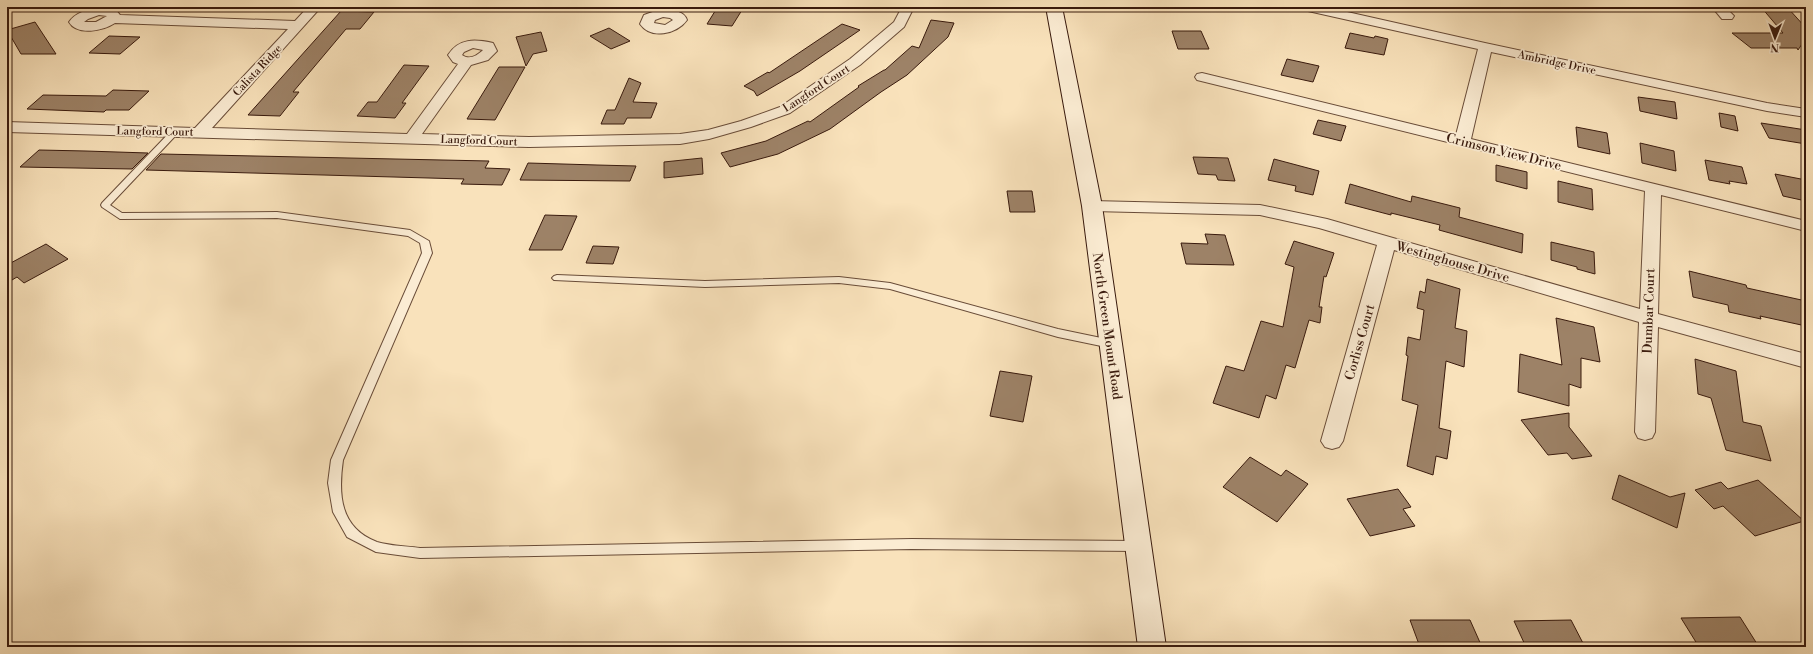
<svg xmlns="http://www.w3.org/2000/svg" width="1813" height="654" font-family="'Libre Bodoni',serif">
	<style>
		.building { fill: #9d8267; stroke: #391a0d }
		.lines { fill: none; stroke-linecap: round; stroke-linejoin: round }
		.lane-casing { stroke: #694c38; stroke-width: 2 }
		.street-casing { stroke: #694c38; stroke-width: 2 }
		.secondary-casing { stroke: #391a0d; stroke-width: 2 }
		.lane { fill: #fbecd3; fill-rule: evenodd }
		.street { fill: #fbecd3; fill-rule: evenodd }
		.secondary { fill: #fbecd3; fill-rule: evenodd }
		.labels { text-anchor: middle; stroke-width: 3.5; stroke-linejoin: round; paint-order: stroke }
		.far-street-label { font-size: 11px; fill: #391a0d; stroke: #fbecd3 }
		.street-label { font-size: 13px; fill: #391a0d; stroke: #fbecd3 }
	</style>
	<rect width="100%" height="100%" fill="#f9e2bb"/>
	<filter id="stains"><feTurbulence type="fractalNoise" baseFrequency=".005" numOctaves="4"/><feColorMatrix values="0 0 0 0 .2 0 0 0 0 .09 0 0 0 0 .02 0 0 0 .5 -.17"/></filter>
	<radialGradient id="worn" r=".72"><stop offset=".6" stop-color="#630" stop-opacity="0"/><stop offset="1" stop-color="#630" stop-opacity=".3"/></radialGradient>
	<g class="building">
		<polygon points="1761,7 1787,7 1806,28 1806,38 1798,50 1797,48 1751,48 1732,33 1783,33"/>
		<polygon points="717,8 742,10 732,26 707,24"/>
		<polygon points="341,11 374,12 360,29 346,29 293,92 299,92 280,116 248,115"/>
		<polygon points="931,20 954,23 948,37 907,75 881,92 830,129 778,154 730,167 721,153 766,141 808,121 810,122 859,87 858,86 884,70 885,70 912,46 919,48"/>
		<polygon points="35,22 56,54 21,54 7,30"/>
		<polygon points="842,24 860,30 800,71 757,96 754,91 744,86 768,72 769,73"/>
		<polygon points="609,28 630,41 611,49 590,36"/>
		<polygon points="1172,31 1201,31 1209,49 1178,49"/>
		<polygon points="541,32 547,51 533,54 526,66 516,37"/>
		<polygon points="1350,33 1374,38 1375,36 1388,39 1384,55 1345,48"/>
		<polygon points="109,36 140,37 120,54 89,53"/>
		<polygon points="1287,59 1319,66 1313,82 1281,75"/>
		<polygon points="404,65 429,66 402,103 406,103 395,118 357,116 368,102 377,102"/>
		<polygon points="499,67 525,67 495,120 467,119"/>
		<polygon points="629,78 641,83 633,102 657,103 651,118 627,118 624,124 601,124 607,110 615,110"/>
		<polygon points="113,90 149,91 129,110 106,110 104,112 27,109 43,95 106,96"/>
		<polygon points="1638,97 1675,102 1677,119 1640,111"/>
		<polygon points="1719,113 1735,116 1738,131 1721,127"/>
		<polygon points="1318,120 1346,126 1341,141 1313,134"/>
		<polygon points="1761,123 1806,130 1806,144 1769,138"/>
		<polygon points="1576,127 1607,133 1610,154 1578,147"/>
		<polygon points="1640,143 1674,151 1676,171 1642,163"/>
		<polygon points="39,150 86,151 148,153 132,169 20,167"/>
		<polygon points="161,154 489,161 485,168 510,169 502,185 461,184 464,179 146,170"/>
		<polygon points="1193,157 1228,158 1235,181 1218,180 1216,175 1198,174"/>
		<polygon points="702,158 703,174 664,178 664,162"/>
		<polygon points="1274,159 1319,171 1313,195 1295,191 1296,186 1268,180"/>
		<polygon points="1705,160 1742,167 1747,184 1729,181 1730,184 1709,180"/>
		<polygon points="528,163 597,165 636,166 630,181 520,180"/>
		<polygon points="1496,165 1527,172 1527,189 1496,181"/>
		<polygon points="1775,174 1806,180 1806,201 1783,196"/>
		<polygon points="1558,181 1592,189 1593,210 1558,202"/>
		<polygon points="1350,184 1411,202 1412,196 1460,208 1459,217 1523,234 1522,253 1439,230 1440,225 1391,213 1391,215 1345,203"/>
		<polygon points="1007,191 1032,191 1035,212 1010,212"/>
		<polygon points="545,215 577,216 562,250 529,250"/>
		<polygon points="1205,234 1225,235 1234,265 1186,264 1181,243 1208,244"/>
		<polygon points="1294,241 1334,253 1326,277 1324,276 1319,307 1322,307 1320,323 1309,320 1295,368 1286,365 1276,399 1266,395 1259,418 1213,403 1226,366 1244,371 1261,321 1283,327 1294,267 1285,264"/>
		<polygon points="1551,242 1594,252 1595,274 1577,269 1577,267 1551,260"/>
		<polygon points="46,244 68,259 24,283 17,277 7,283 7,265"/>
		<polygon points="593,246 619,247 613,264 586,263"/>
		<polygon points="1689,271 1746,285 1747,288 1806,301 1806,326 1760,316 1761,319 1729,312 1728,305 1693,297"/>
		<polygon points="1427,279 1460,289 1455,328 1467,331 1464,367 1446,361 1439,428 1451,431 1447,459 1436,456 1433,475 1407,466 1418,405 1402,400 1408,356 1406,355 1408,337 1420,340 1424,310 1417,308 1420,291 1425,293"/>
		<polygon points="1556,318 1594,327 1600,362 1581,358 1581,388 1569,384 1569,406 1518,392 1520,354 1562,365"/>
		<polygon points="1695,359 1736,371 1743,422 1761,426 1771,461 1726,450 1711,398 1698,394"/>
		<polygon points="1000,371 1032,376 1023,422 990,416"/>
		<polygon points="1569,413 1569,427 1592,456 1572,459 1567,453 1548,455 1521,420"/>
		<polygon points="1250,457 1281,476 1286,470 1308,484 1277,522 1223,487"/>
		<polygon points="1619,475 1670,497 1685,493 1677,528 1612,499"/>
		<polygon points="1758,480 1804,521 1755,536 1723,506 1714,509 1695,490 1721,482 1728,489"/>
		<polygon points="1398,489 1411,507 1403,509 1415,526 1370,536 1347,499"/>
		<polygon points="1740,617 1759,647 1699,647 1681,618"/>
		<polygon points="1410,620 1470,620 1482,647 1420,647"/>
		<polygon points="1571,620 1585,647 1526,647 1514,621"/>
	</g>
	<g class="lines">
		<g class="lane-casing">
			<g id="lane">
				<path d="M172,130H178L179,132L110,205L122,213L277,212L410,230L429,241L432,253L343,460C338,495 340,528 377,542C390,546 407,546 420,548L912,539L1137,541L1141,542L1143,546L1141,550L1137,551L912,549L420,558L376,552L347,537L333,512L328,483L331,460L422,253L420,243L408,236L277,218L120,219L102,207L101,205L102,203Z"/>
				<polygon points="557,275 705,281 839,277 890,283 1058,329 1111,340 1116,344 1111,348 1058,337 890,289 839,283 705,287 554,280 552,278 554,276"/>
			</g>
		</g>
		<g class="street-casing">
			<g id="street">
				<path d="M98,7L115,9L120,15L295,21L308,7H321L212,128L407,134L458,64L453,62L448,55C459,38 475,39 493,43L497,51L488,60L471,65L422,134L529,137L680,134L708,130L741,121L780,107L850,59L894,22L902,7H914L904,27L860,65L790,113L751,127L709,139L680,144L529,147L7,132V122L195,128L288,29L115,23C103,31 77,36 69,22C76,12 87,10 98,7ZM99,15L107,16L96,22H84L88,19ZM473,48L483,50C477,56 469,60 462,55L464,52Z"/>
				<polygon points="1302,7 1325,7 1485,43 1767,103 1806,109 1806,117 1767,111 1491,52 1471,139 1806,221 1806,231 1661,195 1658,314 1806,354 1806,368 1658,327 1655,432 1652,438 1645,440 1638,438 1635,432 1639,322 1394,250 1343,441 1339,447 1332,449 1325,447 1321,441 1377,245 1319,228 1260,215 1092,211 1086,210 1084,206 1086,202 1092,201 1260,205 1327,219 1640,309 1645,191 1197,80 1195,77 1197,74 1202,73 1456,135 1478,49 1308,11 1303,10"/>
				<polygon points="1712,7 1725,7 1734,16 1732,19 1722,19"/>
				<path d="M661,9C670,10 684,10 687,20C677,34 651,40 640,24L644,15ZM663,17L670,18L673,20L665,25L654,23L655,20Z"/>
			</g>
		</g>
		<g class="secondary-casing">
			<polygon id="secondary" points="1046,7 1062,7 1102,206 1166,647 1138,647 1082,206"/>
		</g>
		<use href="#lane" class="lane"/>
		<use href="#street" class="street"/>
		<use href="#secondary" class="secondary"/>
	</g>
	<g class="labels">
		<g class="far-street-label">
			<text transform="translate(1557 62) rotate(12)" y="4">Ambridge Drive</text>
			<text transform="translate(257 70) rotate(-47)" y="4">Calista Ridge</text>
			<text transform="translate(816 88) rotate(-33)" y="4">Langford Court</text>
			<text transform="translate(155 131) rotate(1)" y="4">Langford Court</text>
			<text transform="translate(479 140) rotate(2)" y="4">Langford Court</text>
		</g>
		<g class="street-label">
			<text transform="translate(1504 151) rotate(14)" y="5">Crimson View Drive</text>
			<text transform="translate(1453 261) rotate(16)" y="5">Westinghouse Drive</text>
			<text transform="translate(1648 311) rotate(-88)" y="5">Dumbar Court</text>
			<text transform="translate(1108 326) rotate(82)" y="5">North Green Mount Road</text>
			<text transform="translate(1359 342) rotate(-74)" y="5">Corliss Court</text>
		</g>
	</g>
	<rect width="1813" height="654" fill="none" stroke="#f9e2bb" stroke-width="24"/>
	<rect x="8" y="8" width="1797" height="638" fill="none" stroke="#391a0d" stroke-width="2"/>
	<rect x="12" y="12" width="1789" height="630" fill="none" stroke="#391a0d"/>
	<g transform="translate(1775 38) rotate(181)" stroke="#fbecd3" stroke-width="3" paint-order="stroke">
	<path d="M0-3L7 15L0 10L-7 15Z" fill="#391a0d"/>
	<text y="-6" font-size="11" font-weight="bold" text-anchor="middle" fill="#391a0d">N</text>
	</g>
	<rect width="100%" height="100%" filter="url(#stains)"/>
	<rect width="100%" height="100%" fill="url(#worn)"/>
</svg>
